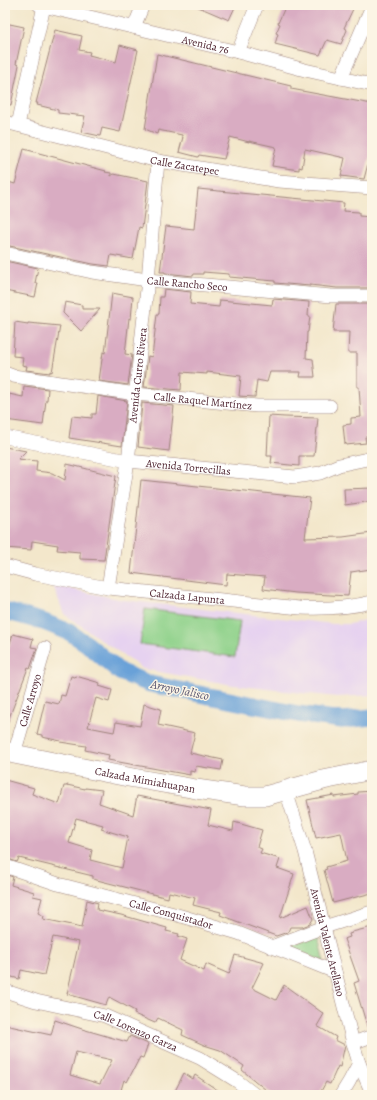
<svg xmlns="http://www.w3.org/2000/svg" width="377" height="1100" font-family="Alegreya,serif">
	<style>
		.built { fill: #e6d2f0 }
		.green { fill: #8ed18a; stroke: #6c785a }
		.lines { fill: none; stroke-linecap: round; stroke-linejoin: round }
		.canal { stroke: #69a1d8; stroke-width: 17 }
		.building { fill: #d9acc2; fill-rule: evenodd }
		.street-casing { stroke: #9e837b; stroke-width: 14 }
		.secondary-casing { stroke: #9e837b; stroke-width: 20 }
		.street { stroke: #fff; stroke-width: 13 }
		.secondary { stroke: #fff; stroke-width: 19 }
		.labels { text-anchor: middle; stroke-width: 3; stroke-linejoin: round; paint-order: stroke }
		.street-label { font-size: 11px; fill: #4a1f2b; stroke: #fcf5e5 }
		.water-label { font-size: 12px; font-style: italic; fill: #565370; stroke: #fcf5e5 }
	</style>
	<rect width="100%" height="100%" fill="#fcf5e5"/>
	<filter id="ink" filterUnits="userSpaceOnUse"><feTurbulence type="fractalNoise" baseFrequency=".025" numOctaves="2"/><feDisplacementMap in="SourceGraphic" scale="8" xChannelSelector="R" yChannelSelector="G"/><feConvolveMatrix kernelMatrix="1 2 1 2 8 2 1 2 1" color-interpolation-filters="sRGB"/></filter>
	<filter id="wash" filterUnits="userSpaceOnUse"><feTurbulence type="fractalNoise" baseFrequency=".012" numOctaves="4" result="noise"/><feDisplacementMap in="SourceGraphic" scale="16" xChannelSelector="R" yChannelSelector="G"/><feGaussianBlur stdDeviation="0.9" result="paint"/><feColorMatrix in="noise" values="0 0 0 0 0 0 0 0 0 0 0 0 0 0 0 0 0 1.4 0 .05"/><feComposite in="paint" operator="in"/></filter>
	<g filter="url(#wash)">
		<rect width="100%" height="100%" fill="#f3e7cb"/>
		<polygon class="built" points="56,586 124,600 333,624 350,624 372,618 372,695 337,697 233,685 143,669 64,614 54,588"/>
		<g class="green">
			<polygon points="145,609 240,621 235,657 140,644"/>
			<polygon points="318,937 324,962 289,947"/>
		</g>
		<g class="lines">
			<polyline class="canal" points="5,611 44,622 69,632 87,644 120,672 150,684 298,714 342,720 372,717"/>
		</g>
		<g id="blocks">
			<g class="building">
				<polygon points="194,5 236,5 229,20"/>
				<polygon points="286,5 344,5 353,9 344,28 347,30 341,44 327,40 320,55 275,44 278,34 276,33 280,24 278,23"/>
				<polygon points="5,23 24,27 16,64 19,65 11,105 5,104"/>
				<polygon points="55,30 82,36 79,50 90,52 89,55 116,62 120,45 138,50 120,132 102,128 100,136 81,132 85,116 58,113 58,110 37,105 38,103 36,103"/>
				<polygon points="157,54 291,86 291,89 372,104 372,157 370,156 364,179 341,176 345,158 305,149 302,168 299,167 299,170 272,166 276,147 249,141 249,142 230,137 224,159 199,155 198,157 179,152 183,137 182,137 182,135 158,130 157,134 145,129"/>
				<polygon points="24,149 106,171 105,172 111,173 111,176 114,174 148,181 142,228 139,227 133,259 111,255 109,266 93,264 5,245 5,181 15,184"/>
				<polygon points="198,189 344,203 343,211 359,212 359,216 372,217 372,288 337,288 310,285 310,286 275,283 275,281 229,277 229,274 203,272 203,274 194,274 193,276 165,273 165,272 160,272 166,226 194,229"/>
				<polygon points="5,261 38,268 35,283 38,283 35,297 5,291"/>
				<polygon points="164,289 191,292 190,304 219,307 220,300 272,305 273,299 309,302 308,316 310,316 308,332 307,332 306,358 313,359 315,377 300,377 301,372 270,372 267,382 257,380 255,397 239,396 241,376 207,372 207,374 182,372 181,390 144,387 148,356 152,357 157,314 159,314 160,297 163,297"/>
				<polygon points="112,293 133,297 131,319 129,318 125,354 132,355 128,385 99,381 103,352 105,353"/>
				<polygon points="65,302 82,305 82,309 100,309 81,331 63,313"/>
				<polygon points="336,304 372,304 372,437 365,437 366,443 346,445 346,443 345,444 343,425 351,424 351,418 361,417 359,387 357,387 357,353 348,353 349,332 333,332"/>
				<polygon points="15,322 28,324 28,323 60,326 52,372 50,371 50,373 26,370 27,366 22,365 23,357 13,356"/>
				<polygon points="24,386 48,389 47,400 46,400 43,425 5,420 5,397 9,398 9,394 23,397"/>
				<polygon points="98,396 127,401 122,446 69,438 72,416 92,418 92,414 96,414"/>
				<polygon points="142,403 174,406 169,451 138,447"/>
				<polygon points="269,416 285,417 318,418 314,456 299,456 299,466 271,463 272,456 267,456"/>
				<polygon points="5,447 26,451 18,459 37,461 36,471 52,473 65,480 67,464 116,476 104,560 80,559 80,552 57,550 58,545 32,541 31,550 5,548"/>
				<polygon points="141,480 310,498 305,538 343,537 372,533 372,565 370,565 371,569 351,572 348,596 296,593 263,589 265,577 227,574 226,585 131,573"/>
				<polygon points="372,488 372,501 345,505 344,489"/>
				<polygon points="13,634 33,639 31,647 37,648 30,669 28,668 6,726 5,726 5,658"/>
				<polygon points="71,676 75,677 76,676 100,683 99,686 112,690 109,702 96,698 88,727 114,732 116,722 140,726 144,704 161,709 158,725 195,733 190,753 223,760 221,770 196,766 195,772 190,771 190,775 108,760 109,755 85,750 86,746 60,742 61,741 42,737 42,735 37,734 45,701 59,704 61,695 65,696"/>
				<path d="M5,780L34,788L32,794L59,804L64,786H67V785L85,789V788L102,790L99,803L133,815L137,796L211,810L208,825L233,831L234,822L262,830L257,847L262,849L260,853L280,859L277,868L294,874L280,918L308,906L313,919L310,924L302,927H290L288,932L276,936L220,915L221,912L193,905L195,898L169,892L168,898L93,879V876L19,858L17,862L5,858ZM76,818L103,825L101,829L128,837L122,868L90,860L92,850L69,843Z"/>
				<polygon points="372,791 372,893 333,903 324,870 327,869 326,867 347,861 341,833 316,838 307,800 334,795 334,797 358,794 358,792"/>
				<polygon points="5,874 13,877 11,885 34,892 33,896 42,898 38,913 44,916 43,919 82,927 87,900 98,903 97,910 121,915 167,928 166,931 179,934 178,936 187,939 180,960 204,971 206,964 229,974 235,955 264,963 252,988 276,1000 284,985 324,1014 317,1026 336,1037 335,1040 345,1045 340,1067 338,1066 330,1084 326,1082 319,1095 272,1095 242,1070 244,1066 220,1050 204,1045 182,1035 183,1030 158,1018 155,1023 134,1014 135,1011 109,997 106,1005 67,994 79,942 53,937 44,975 21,970 19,979 5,975"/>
				<polygon points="372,927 372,1028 368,1029 354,983 359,981 344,939 350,937 349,934 352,933 352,932"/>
				<path d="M55,1020L82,1029L127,1042L130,1036L148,1044L143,1058L140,1057L127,1082L124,1080L121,1090L126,1091V1095H5V1025L51,1035ZM76,1052L112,1060L100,1084L70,1075Z"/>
				<polygon points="184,1073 193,1079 195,1075 225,1095 173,1095"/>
			</g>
		</g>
	</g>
	<g filter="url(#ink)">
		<use href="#blocks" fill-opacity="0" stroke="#9e837b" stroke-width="1"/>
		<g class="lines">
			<g class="street-casing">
				<g id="street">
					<path id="s1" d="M39,5L238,52L305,70L372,85"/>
					<polyline points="134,27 143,5"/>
					<polyline points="238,52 257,5"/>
					<polyline points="341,78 372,6"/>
					<path id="s2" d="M5,122L158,161L279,181L372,188"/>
					<polyline points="18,125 44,6"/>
					<path id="s3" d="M5,253L92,272L148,280L331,296H372"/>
					<path id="s4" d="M5,373L13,376L136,394L257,406H330"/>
					<path id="s5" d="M5,437L128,461L295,477L320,473L339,465L372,458"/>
					<path id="s6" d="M5,566L35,574L108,588L300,608C324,609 348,608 372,602"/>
					<path id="s7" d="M108,588L128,461L148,280L158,161"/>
					<path id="s8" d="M14,754L45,648"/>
					<path id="s9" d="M286,791L305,851L353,1043L359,1063L372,1093"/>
					<path id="s10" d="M5,866L58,884L174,914L238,933L335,972"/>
					<polyline points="271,947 324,927 372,912"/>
					<path id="s11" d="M5,991L36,1001L105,1016L200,1058L237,1081L255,1095"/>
					<polyline points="353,1043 372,1036"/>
					<polyline points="341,1095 349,1082 359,1063"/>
				</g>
			</g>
			<g class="secondary-casing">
				<g id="secondary">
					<path id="s12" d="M5,751L14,754L128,777L196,789L245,796H265L323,780L372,770"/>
				</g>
			</g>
			<use href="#street" class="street"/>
			<use href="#secondary" class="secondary"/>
		</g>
	</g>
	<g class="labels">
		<g class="street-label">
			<text dy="4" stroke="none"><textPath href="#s1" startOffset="171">Avenida 76</textPath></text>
			<text dy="4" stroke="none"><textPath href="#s2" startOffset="185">Calle Zacatepec</textPath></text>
			<text dy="4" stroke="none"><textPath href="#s3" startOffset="185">Calle Rancho Seco</textPath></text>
			<text dy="4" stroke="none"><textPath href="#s7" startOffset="215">Avenida Curro Rivera</textPath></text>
			<text dy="4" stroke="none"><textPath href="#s4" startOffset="200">Calle Raquel Martínez</textPath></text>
			<text dy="4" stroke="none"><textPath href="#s5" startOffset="186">Avenida Torrecillas</textPath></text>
			<text dy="4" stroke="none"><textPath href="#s6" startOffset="185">Calzada Lapunta</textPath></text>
			<text dy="4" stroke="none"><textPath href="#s8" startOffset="56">Calle Arroyo</textPath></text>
			<text dy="4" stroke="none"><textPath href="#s12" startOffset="143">Calzada Mimiahuapan</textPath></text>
			<text dy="4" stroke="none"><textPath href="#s10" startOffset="173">Calle Conquistador</textPath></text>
			<text dy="4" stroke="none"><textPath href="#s9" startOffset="157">Avenida Valente Arellano</textPath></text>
			<text dy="4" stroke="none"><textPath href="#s11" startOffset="137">Calle Lorenzo Garza</textPath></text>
		</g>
		<g class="water-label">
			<text transform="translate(180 690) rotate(12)" y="4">Arroyo Jalisco</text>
		</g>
	</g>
	<rect width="377" height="1100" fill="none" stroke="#fcf5e5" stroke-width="20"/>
</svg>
